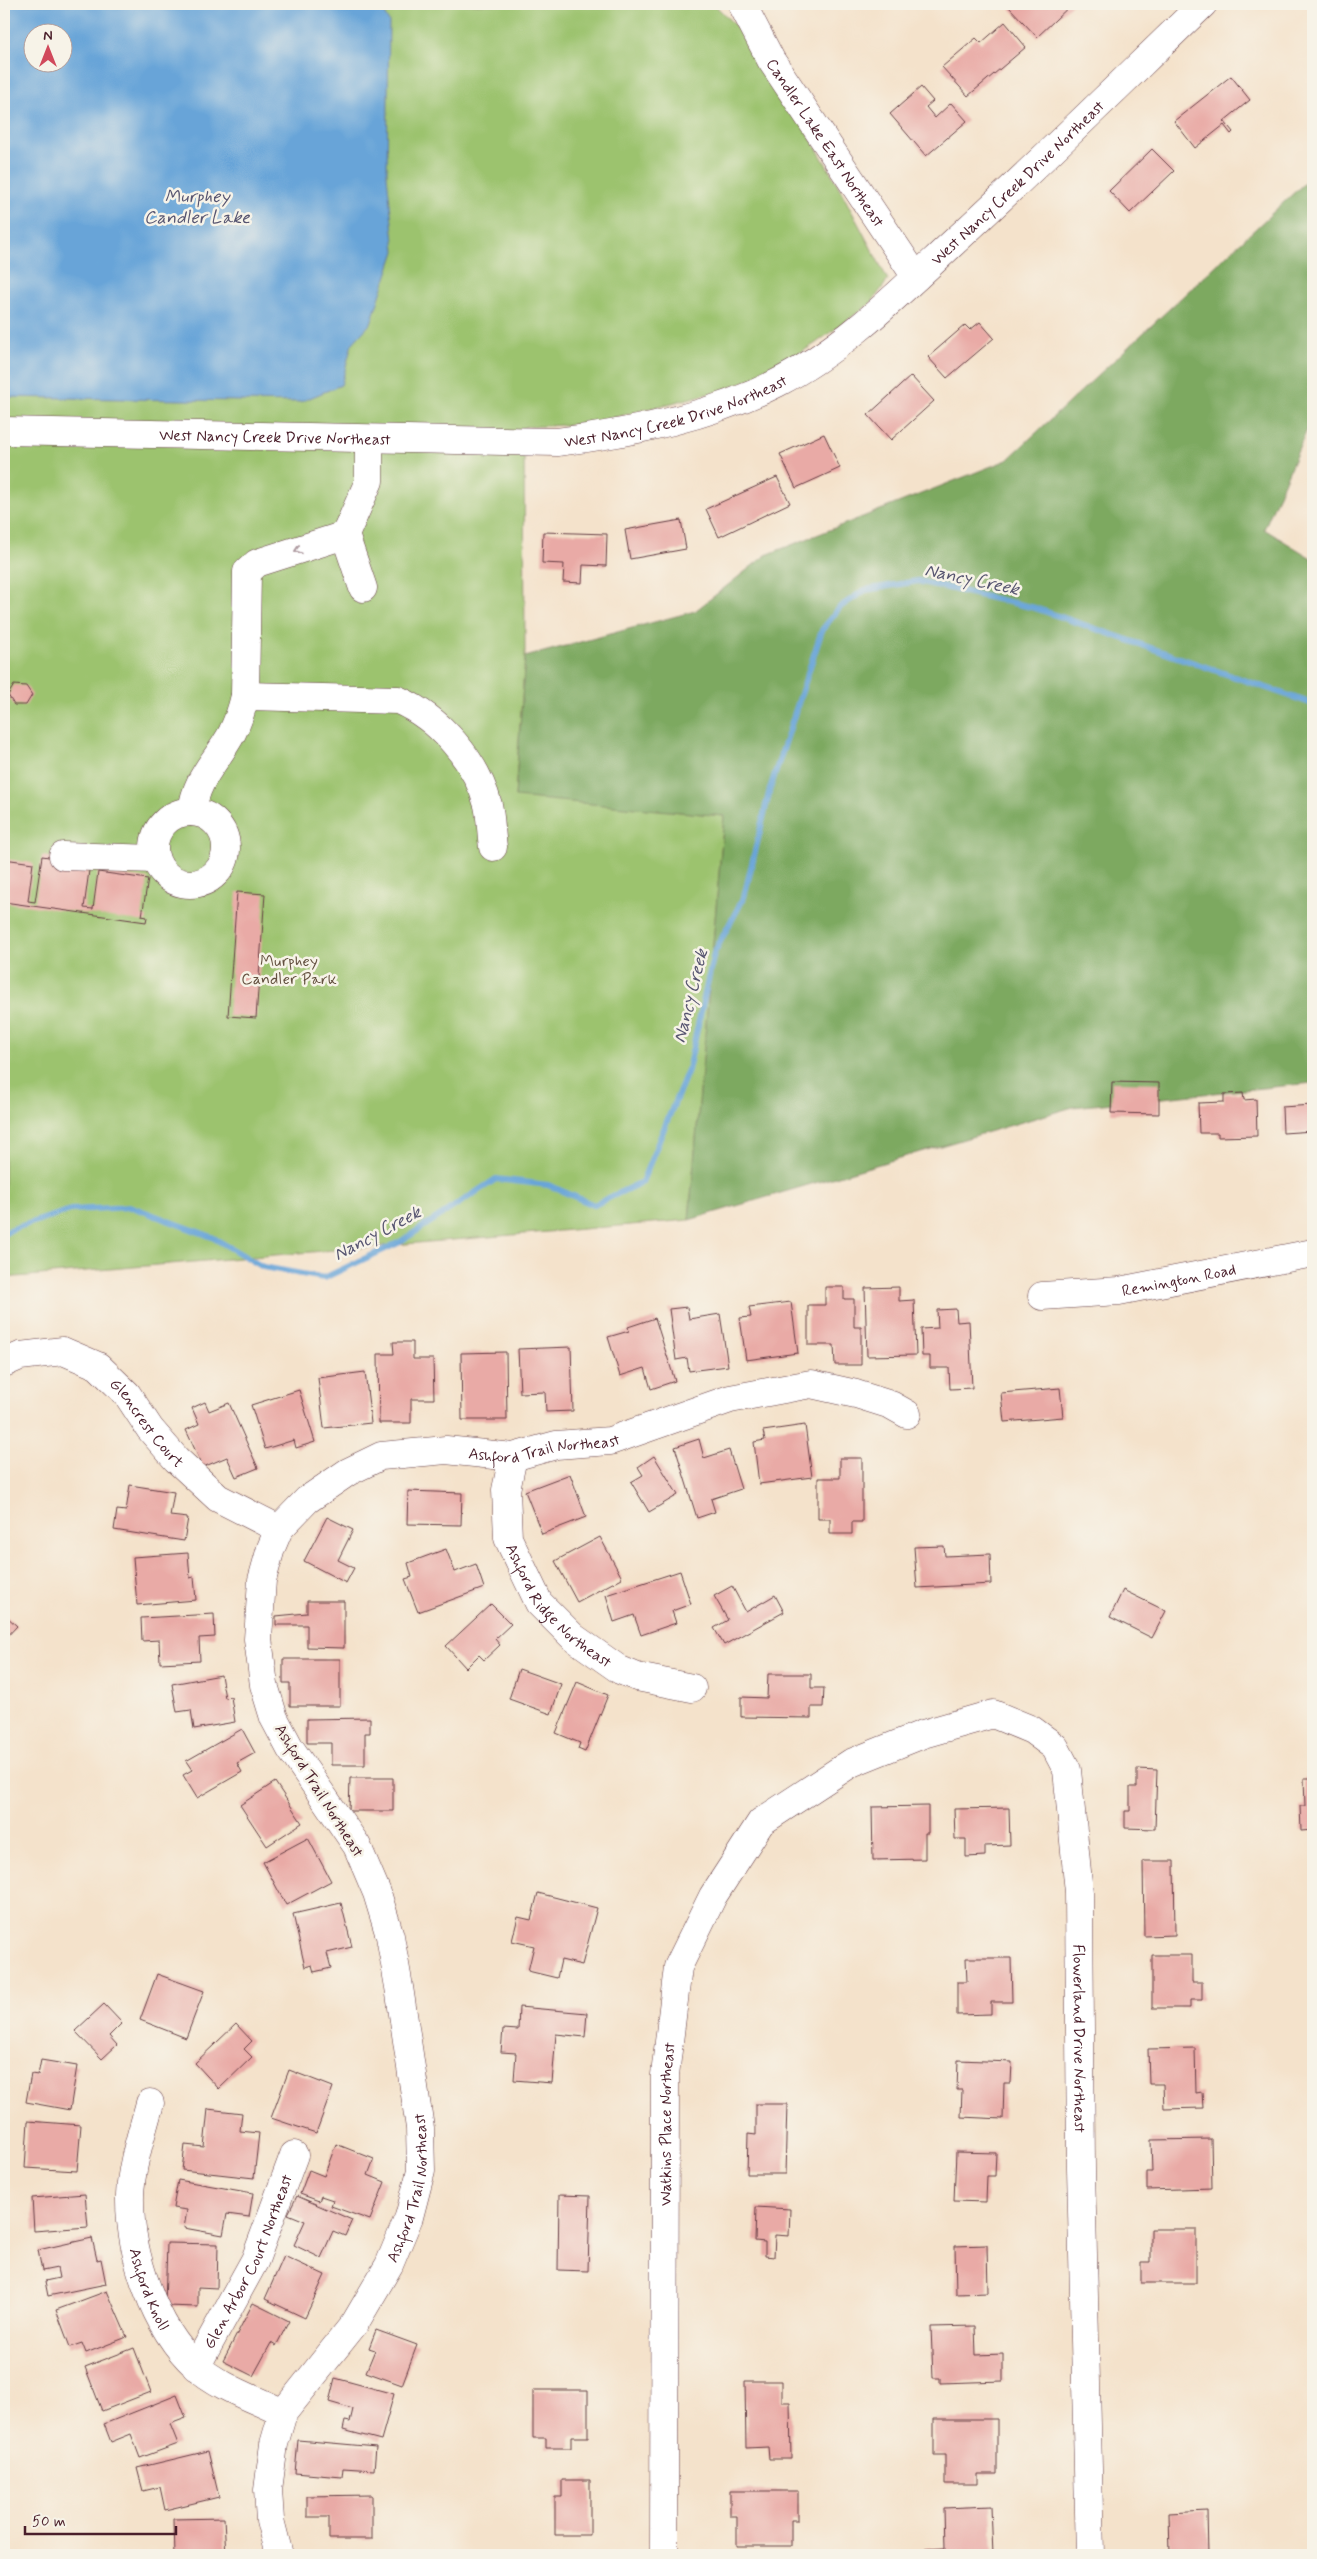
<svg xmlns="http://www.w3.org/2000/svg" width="1317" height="2559" font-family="Mynerve,sans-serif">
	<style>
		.green { fill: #9cc36e; stroke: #73714c; fill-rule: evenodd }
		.forest { fill: #7da961; stroke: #646446 }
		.water { fill: #67a4d8; stroke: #586282; fill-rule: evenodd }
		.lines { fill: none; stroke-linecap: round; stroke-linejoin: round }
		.stream { stroke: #67a4d8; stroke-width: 6 }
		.building { fill: #e9aaa6 }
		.minor-casing { stroke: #643c43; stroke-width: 29 }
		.minor { stroke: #fff; stroke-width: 28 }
		.oneway { stroke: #ae9aa0 }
		.labels { text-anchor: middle; stroke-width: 5; stroke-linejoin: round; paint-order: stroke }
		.street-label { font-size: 16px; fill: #4a1f2b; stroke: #f7f3e8 }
		.park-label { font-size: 16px; fill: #63503f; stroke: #f7f3e8 }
		.water-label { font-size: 18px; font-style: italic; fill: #565470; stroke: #f7f3e8 }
	</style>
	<rect width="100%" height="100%" fill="#f7f3e8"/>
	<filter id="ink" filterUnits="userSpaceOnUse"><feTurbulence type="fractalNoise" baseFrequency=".02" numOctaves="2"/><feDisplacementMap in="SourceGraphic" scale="10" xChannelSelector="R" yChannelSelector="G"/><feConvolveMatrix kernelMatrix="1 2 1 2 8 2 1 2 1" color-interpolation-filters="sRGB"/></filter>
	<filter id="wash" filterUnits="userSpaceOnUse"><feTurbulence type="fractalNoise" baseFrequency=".0096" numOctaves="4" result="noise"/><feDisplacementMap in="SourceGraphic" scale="20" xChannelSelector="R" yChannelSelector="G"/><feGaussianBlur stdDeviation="1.12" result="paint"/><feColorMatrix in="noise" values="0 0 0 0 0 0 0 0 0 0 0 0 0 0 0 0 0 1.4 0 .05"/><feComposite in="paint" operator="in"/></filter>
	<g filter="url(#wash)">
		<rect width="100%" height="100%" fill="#f4e2cb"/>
		<path class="green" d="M4,4H714L759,50L834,178L888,280L871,303L816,343L771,371L723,390L589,424L524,427L525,657L515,796L724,816L689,1220L4,1278ZM32,32H62V62H32Z"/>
		<polygon class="forest" points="1313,175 1313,416 1264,529 1313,559 1313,1083 1073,1107 689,1220 724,816 515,797 525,657 695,611 766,555 1007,460"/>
		<path class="water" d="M4,4H379L389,22L387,175L395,251L371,323L352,344L341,385L300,402L4,397ZM32,32H62V62H32Z"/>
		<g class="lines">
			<polyline class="stream" points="4,1234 12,1229 71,1210 132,1207 212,1237 263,1267 324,1278 400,1242 496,1179 548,1185 594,1205 642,1182 688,1070 714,953 744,897 770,789 822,630 840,607 865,590 918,581 1035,608 1313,704"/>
		</g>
		<g id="blocks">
			<g class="building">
				<polygon points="1013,4 1072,4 1037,37 1009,7"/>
				<polygon points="1005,22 1026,47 968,96 942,67 976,38 981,43"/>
				<polygon points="1231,76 1250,100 1224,121 1233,132 1231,134 1224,125 1195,148 1174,121"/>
				<polygon points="921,87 933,101 926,107 935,118 951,103 967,121 926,156 890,114"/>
				<polygon points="1152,149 1174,171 1130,213 1109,191"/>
				<polygon points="980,322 994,338 947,378 928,357 965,325 970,330"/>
				<polygon points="911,376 934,401 891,440 868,415"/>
				<polygon points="824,434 840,468 796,488 780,454"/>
				<polygon points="777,477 790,503 719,537 706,509"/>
				<polygon points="681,520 686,549 630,559 625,530"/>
				<polygon points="543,532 607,534 606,566 583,565 582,583 563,582 564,564 542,563"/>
				<polygon points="14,685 26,686 32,695 26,705 14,705 8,695"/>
				<polygon points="42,856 90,863 84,908 93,909 98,872 148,879 142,916 147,917 146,922 4,902 4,859 33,863 28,901 35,902"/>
				<polygon points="237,892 265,894 256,1018 228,1016"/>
				<polygon points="1112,1082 1159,1083 1159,1114 1111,1113"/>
				<polygon points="1243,1093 1244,1100 1256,1099 1257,1136 1218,1137 1218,1133 1199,1133 1198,1103 1224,1102 1224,1094"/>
				<polygon points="1313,1105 1313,1131 1283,1133 1282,1107"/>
				<polygon points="825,1287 844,1287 844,1299 854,1299 854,1327 861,1327 861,1365 835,1365 834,1345 808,1345 808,1305 825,1305"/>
				<polygon points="899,1287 899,1301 914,1300 916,1355 867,1356 865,1288"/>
				<polygon points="791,1302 798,1353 746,1360 740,1318 751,1317 749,1307"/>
				<polygon points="687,1307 689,1319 720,1314 728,1366 689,1371 687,1358 676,1360 669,1309"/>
				<polygon points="956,1309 957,1322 969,1321 972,1388 950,1389 949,1368 930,1368 930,1356 922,1356 921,1329 938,1328 937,1310"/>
				<polygon points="655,1318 675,1381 651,1389 645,1368 620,1376 608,1337 629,1331 628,1327"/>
				<polygon points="393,1342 413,1342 413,1359 433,1359 434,1399 411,1399 411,1423 379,1423 378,1354 394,1354"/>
				<polygon points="571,1347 573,1411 546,1412 545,1392 520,1393 518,1349"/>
				<polygon points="506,1352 507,1420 462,1420 461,1353"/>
				<polygon points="365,1372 371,1423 324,1428 318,1378"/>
				<polygon points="1060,1388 1063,1417 1004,1422 1001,1393"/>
				<polygon points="299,1390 315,1442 296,1448 294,1440 265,1449 251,1405"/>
				<polygon points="205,1402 209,1411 229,1403 258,1468 236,1477 227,1457 203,1467 186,1430 199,1424 192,1408"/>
				<polygon points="805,1425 812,1477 759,1484 754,1442 765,1440 763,1431"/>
				<polygon points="699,1439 704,1458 729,1450 741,1489 711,1499 715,1512 697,1518 675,1447"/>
				<polygon points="654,1456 678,1495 649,1512 631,1482 643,1475 638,1467"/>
				<polygon points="840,1458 862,1458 862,1522 852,1522 852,1534 830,1534 830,1519 818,1519 818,1478 840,1478"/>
				<polygon points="570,1474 586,1517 542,1534 525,1491"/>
				<polygon points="130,1485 174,1492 170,1516 188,1518 184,1541 114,1530 117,1510 126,1511"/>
				<polygon points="408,1491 462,1493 461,1525 407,1524"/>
				<polygon points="327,1517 353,1530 338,1560 354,1568 346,1583 304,1561"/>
				<polygon points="600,1537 622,1578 577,1602 555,1561"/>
				<polygon points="944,1546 945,1556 990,1554 991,1584 917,1588 914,1547"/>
				<polygon points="446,1549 455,1572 476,1564 484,1588 418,1612 405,1579 412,1577 408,1563"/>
				<polygon points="188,1553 190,1578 194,1577 196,1600 137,1605 133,1557"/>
				<polygon points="680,1571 691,1604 672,1611 676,1623 641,1635 634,1615 614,1622 606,1595"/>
				<polygon points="732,1586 746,1612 775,1595 784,1612 724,1645 714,1628 728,1620 714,1596"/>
				<polygon points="1123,1590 1166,1611 1152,1638 1110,1617"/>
				<polygon points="307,1601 344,1601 344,1648 307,1647 307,1625 276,1625 276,1616 307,1613"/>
				<polygon points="491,1604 511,1624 495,1639 500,1645 484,1660 479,1655 466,1668 446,1646"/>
				<polygon points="4,1614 17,1626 4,1640"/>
				<polygon points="214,1614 215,1637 199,1638 200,1661 160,1663 159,1640 142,1641 141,1618"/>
				<polygon points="283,1659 340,1659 340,1706 290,1706 290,1683 283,1683"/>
				<polygon points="519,1669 561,1684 551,1714 509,1699"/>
				<polygon points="768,1674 811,1674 811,1688 824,1688 823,1707 811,1707 811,1718 741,1717 741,1697 767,1698"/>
				<polygon points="221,1675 225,1698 231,1697 235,1722 194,1729 191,1710 177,1712 172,1684"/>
				<polygon points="577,1682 608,1695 585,1752 578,1749 580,1743 556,1733"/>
				<polygon points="370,1718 370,1733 365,1733 365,1765 331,1765 331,1743 307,1743 307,1719"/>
				<polygon points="242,1729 255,1753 237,1763 242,1772 197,1798 183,1775 192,1770 186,1761"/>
				<polygon points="1137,1769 1157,1770 1155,1829 1125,1828 1125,1811 1130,1811 1130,1787 1137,1787"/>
				<polygon points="350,1778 393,1778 393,1811 349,1811"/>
				<polygon points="1304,1778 1313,1778 1313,1830 1301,1831 1300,1806 1305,1806"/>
				<polygon points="275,1782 302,1823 267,1846 240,1805"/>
				<polygon points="928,1806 928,1833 925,1833 925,1859 873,1860 872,1807"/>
				<polygon points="1009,1808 1010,1845 985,1846 985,1856 966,1857 966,1839 955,1839 954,1809"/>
				<polygon points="308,1838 331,1881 286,1905 263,1862"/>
				<polygon points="1143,1861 1174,1861 1175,1935 1144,1936"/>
				<polygon points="538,1893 597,1908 582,1965 561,1960 557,1978 528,1971 534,1946 512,1941 518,1917 531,1920"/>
				<polygon points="341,1903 352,1947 327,1953 331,1968 314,1972 312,1965 305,1967 293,1914"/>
				<polygon points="1152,1955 1192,1955 1192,1982 1202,1982 1202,2000 1190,2000 1190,2008 1152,2008"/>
				<polygon points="966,1958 1011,1958 1012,2002 991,2002 991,2014 957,2015 957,1982 967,1982"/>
				<polygon points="157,1974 204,1991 186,2038 140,2020"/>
				<polygon points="104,2004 122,2023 109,2036 117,2045 102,2059 75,2031"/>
				<polygon points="519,2007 587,2013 585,2037 556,2034 552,2083 514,2080 516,2053 501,2052 503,2029 518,2030"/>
				<polygon points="236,2024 252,2041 244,2049 252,2057 219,2089 195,2063"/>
				<polygon points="1195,2048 1196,2093 1202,2092 1203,2108 1164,2109 1163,2084 1149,2084 1148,2049"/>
				<polygon points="41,2060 77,2066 70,2110 26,2102 31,2074 38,2075"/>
				<polygon points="958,2060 1012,2062 1011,2083 1004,2083 1003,2119 961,2117 962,2090 957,2090"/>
				<polygon points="289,2070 333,2087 316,2133 271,2118"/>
				<polygon points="756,2104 787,2104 785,2174 747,2174 748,2134 756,2135"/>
				<polygon points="208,2109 242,2113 240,2131 259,2133 254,2178 182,2170 185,2145 204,2147"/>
				<polygon points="28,2121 81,2125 77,2171 25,2168"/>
				<polygon points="1211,2139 1212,2188 1147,2190 1147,2172 1152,2172 1151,2140"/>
				<polygon points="336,2144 374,2159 368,2175 385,2182 370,2220 331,2206 333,2200 321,2196 319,2201 300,2194 309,2170 324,2176"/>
				<polygon points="956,2152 996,2153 995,2176 987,2176 986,2202 954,2201"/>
				<polygon points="178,2180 253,2193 249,2217 227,2214 223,2235 184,2228 187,2210 173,2208"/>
				<polygon points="85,2194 88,2227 34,2231 32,2198"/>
				<polygon points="559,2195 590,2196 588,2271 558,2270"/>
				<polygon points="297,2196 352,2220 345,2236 333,2231 321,2258 294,2245 305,2221 288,2214"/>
				<polygon points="756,2207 790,2209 789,2236 775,2235 774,2257 765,2256 765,2242 755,2241"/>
				<polygon points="1151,2229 1196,2229 1196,2283 1141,2283 1141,2262 1151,2262"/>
				<polygon points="92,2238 97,2260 101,2259 106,2284 48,2296 45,2281 59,2278 57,2268 42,2271 38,2250"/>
				<polygon points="167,2243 218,2244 217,2288 198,2287 198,2307 165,2306"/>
				<polygon points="987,2245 988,2293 956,2294 955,2246"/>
				<polygon points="284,2256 325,2275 305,2318 265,2299"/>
				<polygon points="107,2291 127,2337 86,2353 82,2343 70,2347 56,2310"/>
				<polygon points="253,2303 289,2321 276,2346 271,2343 253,2376 223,2361"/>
				<polygon points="975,2326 976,2355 1003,2354 1003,2381 940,2383 940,2378 933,2378 931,2327"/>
				<polygon points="376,2330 417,2345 402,2385 366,2372 375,2350 369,2348"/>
				<polygon points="134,2348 151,2392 102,2411 85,2367"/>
				<polygon points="335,2378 394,2394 381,2440 343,2430 345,2421 350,2422 353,2409 329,2402"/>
				<polygon points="745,2381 782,2381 782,2402 790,2402 791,2459 769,2459 768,2447 746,2448"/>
				<polygon points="533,2390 588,2390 588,2437 571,2437 571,2448 546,2448 546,2438 533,2438"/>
				<polygon points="177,2395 186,2418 170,2424 178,2444 140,2458 131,2434 111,2442 104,2424"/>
				<polygon points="934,2419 997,2419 997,2474 978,2474 978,2484 945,2484 945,2455 934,2455"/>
				<polygon points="298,2440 376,2447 374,2470 343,2468 342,2477 295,2473"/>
				<polygon points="208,2451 219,2497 165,2510 160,2487 143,2491 137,2468"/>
				<polygon points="562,2480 590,2480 590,2535 555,2535 555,2497 562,2497"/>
				<polygon points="730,2491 798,2491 798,2520 791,2520 791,2546 737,2546 737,2516 730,2516"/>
				<polygon points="372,2495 372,2539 329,2539 329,2517 307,2517 307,2496"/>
				<polygon points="991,2506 993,2555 926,2555 925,2549 945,2548 944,2508"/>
				<polygon points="1207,2511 1208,2555 1158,2555 1158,2553 1170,2553 1169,2513"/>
				<polygon points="224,2518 226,2555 174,2555 173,2519"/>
				<polygon points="9,2550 10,2555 4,2555 4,2551"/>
			</g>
		</g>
	</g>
	<g filter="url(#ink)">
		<use href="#blocks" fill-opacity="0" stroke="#643c43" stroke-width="1"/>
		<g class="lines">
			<g class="minor-casing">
				<g id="minor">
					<path id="s1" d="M742,4L771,60L916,277"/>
					<path id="s2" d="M4,431L557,442C632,433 710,417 777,383C844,349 899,293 953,243C1038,165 1120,84 1203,4"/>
					<polyline points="363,588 345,535 369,481 369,439"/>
					<path d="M245,696L398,700C439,718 476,760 488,805C491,818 491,833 493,847"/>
					<circle cx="190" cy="848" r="36"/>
					<path d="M192,812C196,777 216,763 232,733C238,721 242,709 245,696L247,572L257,563L345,535"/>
					<polyline points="63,856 155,859"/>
					<path id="s3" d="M1042,1296L1119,1291L1313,1253"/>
					<path id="s4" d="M4,1363L20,1356L63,1351L98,1366L127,1394L150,1429L176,1459L218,1498L279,1529"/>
					<path id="s5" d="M513,1457L506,1490L508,1538L539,1603L573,1637L620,1670L637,1677L692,1688"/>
					<path id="s6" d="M150,2103C142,2133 131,2165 130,2196C129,2252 154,2328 196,2366C217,2386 257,2400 283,2413"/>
					<path id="s7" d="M196,2367L255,2260L294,2155"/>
					<path id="s8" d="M279,2555L270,2520L268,2490L274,2444L283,2413L355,2323L389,2265L409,2217L421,2171L420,2128L399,1987L390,1936L377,1893L357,1846L290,1748L274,1718L264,1685L258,1639L262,1580L271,1548L279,1529L307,1500L348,1472L381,1456L446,1450L513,1457L556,1445L610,1441L730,1399L811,1384L856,1394L891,1405L907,1414"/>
					<path id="s9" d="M664,2555L665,2075L678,1967L713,1896L761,1822L851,1763L923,1734L993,1714L1032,1730L1055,1747L1067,1770L1079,1892L1081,2168L1090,2555"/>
				</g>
			</g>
			<use href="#minor" class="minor"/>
		</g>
		<defs><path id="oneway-chevron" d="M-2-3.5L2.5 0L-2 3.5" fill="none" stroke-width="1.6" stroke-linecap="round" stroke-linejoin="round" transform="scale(1.25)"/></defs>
		<use class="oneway" href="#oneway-chevron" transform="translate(298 550) rotate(162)"/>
	</g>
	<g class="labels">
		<g class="street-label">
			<text dy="6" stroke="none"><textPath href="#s1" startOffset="162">Candler Lake East Northeast</textPath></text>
			<text dy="6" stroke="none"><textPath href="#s2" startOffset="1096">West Nancy Creek Drive Northeast</textPath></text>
			<text dy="6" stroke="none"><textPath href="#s2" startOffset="676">West Nancy Creek Drive Northeast</textPath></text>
			<text dy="6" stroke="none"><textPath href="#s2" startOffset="271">West Nancy Creek Drive Northeast</textPath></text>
			<text dy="6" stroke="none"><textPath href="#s3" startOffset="138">Remington Road</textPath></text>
			<text dy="6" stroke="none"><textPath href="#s4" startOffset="174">Glencrest Court</textPath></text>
			<text dy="6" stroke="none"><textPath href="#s8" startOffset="1398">Ashford Trail Northeast</textPath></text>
			<text dy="6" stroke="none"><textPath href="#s5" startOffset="168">Ashford Ridge Northeast</textPath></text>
			<text transform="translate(320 1790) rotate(58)" y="6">Ashford Trail Northeast</text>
			<text dy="6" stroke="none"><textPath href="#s9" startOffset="1380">Flowerland Drive Northeast</textPath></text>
			<text dy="6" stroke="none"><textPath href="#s9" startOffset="431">Watkins Place Northeast</textPath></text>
			<text dy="6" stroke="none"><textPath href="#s8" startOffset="408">Ashford Trail Northeast</textPath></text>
			<text dy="6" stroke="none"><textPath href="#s7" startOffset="118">Glen Arbor Court Northeast</textPath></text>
			<text dy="6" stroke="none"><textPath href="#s6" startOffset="191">Ashford Knoll</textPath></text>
		</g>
		<g class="park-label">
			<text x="289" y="966">Murphey<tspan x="289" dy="18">Candler Park</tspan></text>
		</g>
		<g class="water-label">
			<text x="197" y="202">Murphey<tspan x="197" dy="21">Candler Lake</tspan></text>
			<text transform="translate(972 579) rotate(12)" y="6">Nancy Creek</text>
			<text transform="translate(690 996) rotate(-76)" y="6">Nancy Creek</text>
			<text transform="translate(377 1233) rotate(-28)" y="6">Nancy Creek</text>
		</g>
	</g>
	<rect width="1317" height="2559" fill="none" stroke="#f7f3e8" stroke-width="20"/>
	<g transform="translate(48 48)"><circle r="24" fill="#f7f3e8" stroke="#b29e9c"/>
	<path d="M0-4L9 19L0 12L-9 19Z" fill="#d1495b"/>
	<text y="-8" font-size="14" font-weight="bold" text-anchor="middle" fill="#4a1f2b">N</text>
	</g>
	<path d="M25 2526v8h151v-8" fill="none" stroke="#4a1f2b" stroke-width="2.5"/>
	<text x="32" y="2526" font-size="15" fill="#4a1f2b" stroke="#f7f3e8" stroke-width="4" paint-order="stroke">50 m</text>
</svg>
